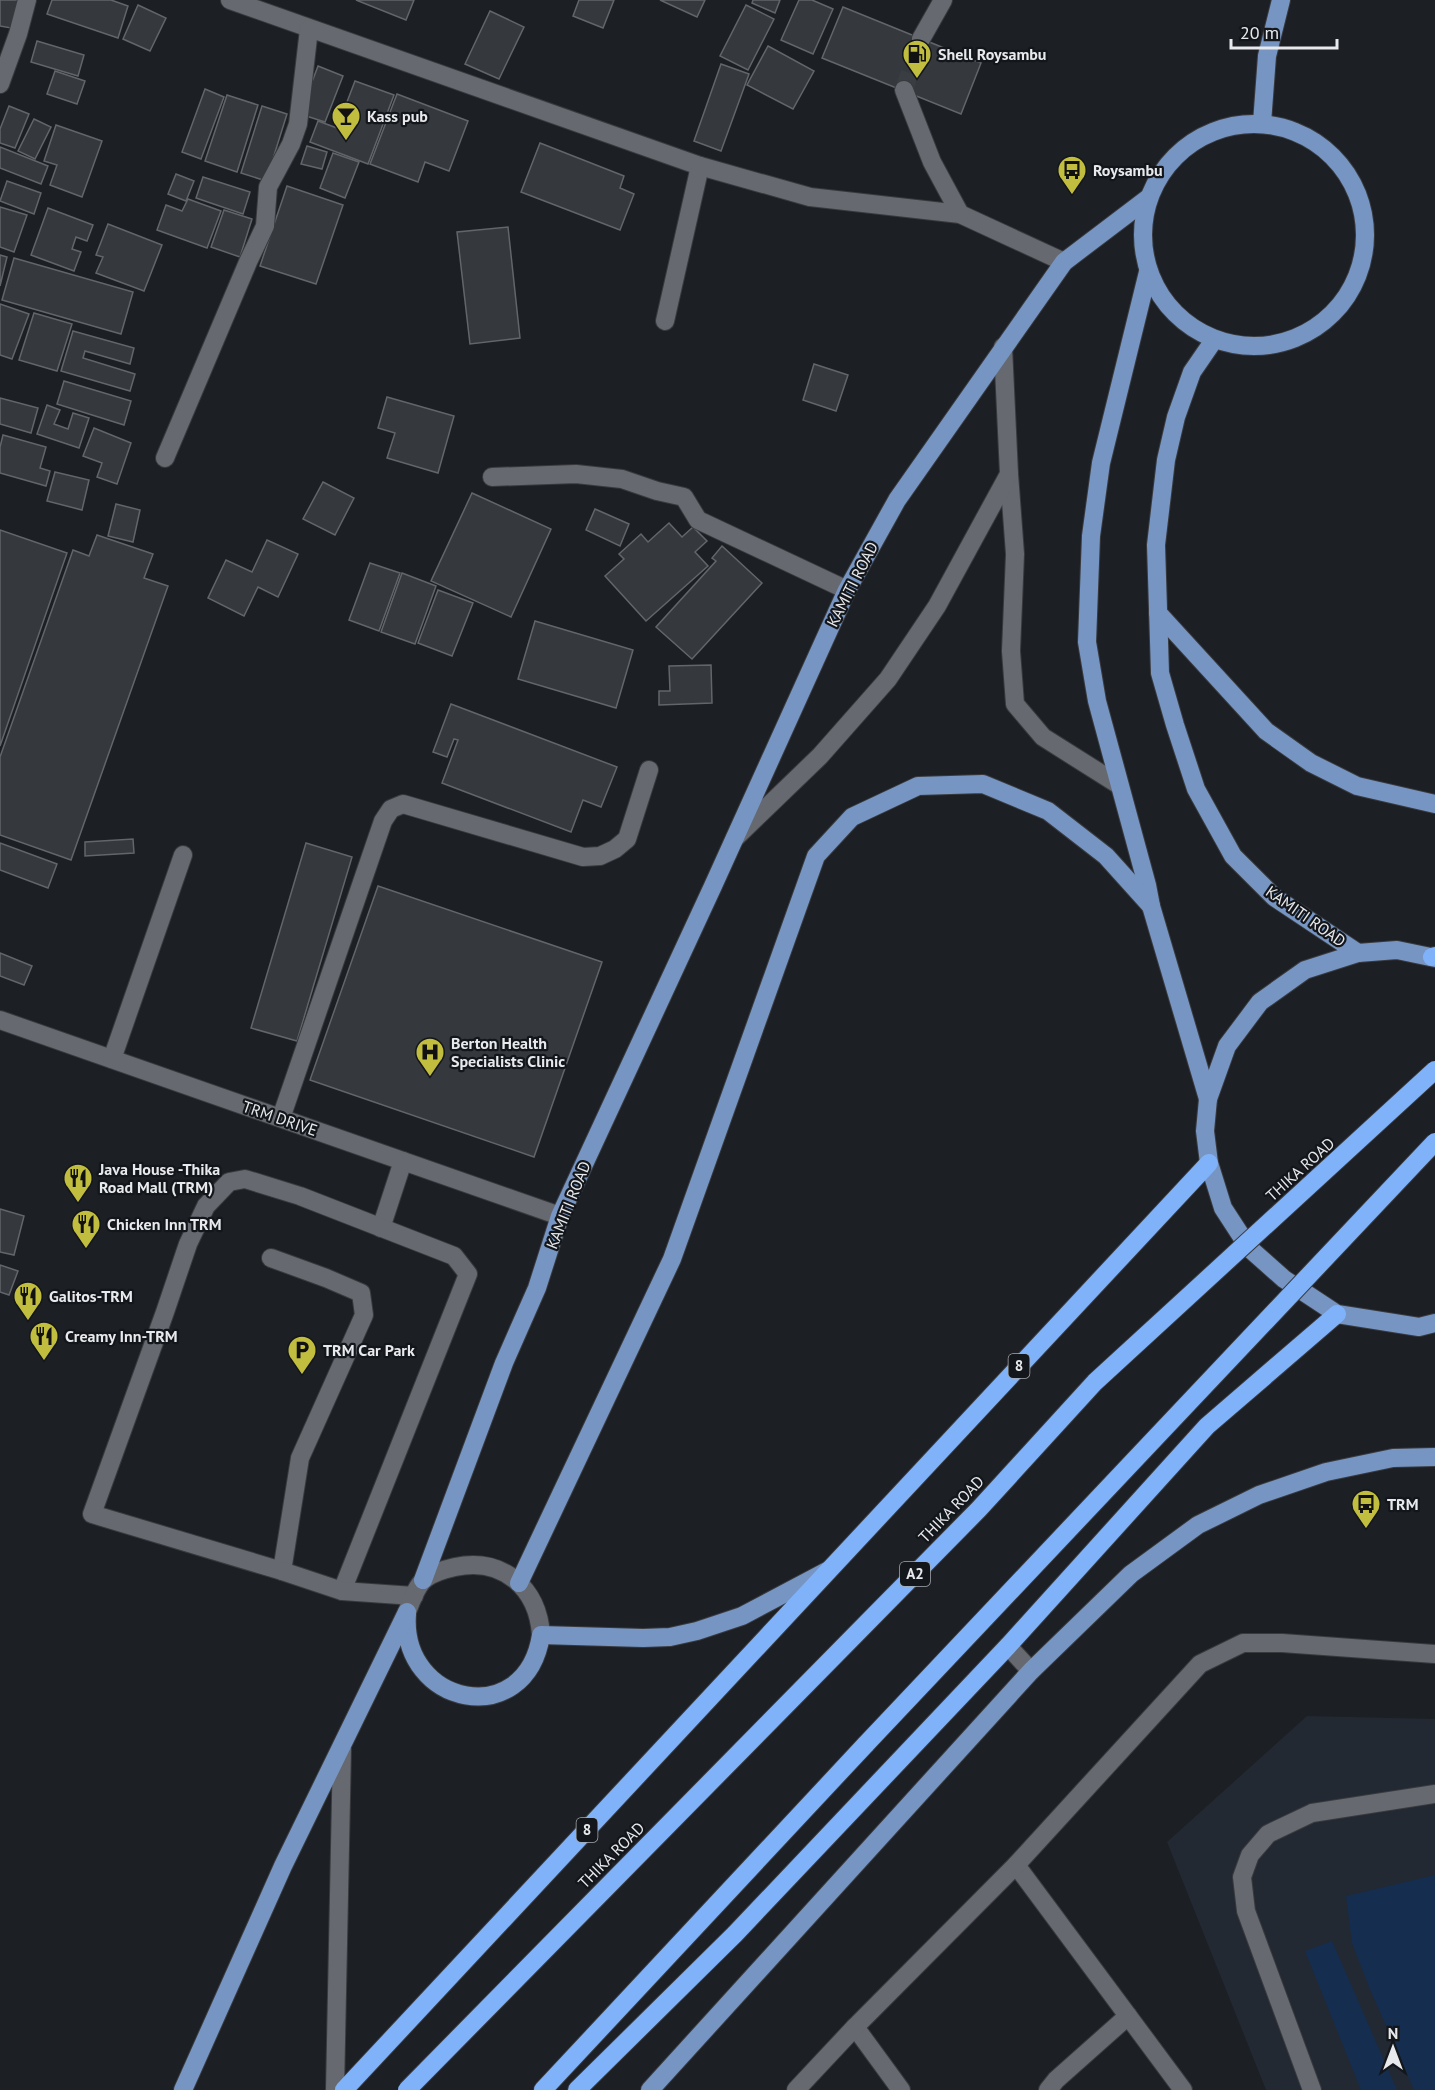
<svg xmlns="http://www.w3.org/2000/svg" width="1435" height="2090" font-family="'PT Sans',sans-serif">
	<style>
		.built { fill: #222932 }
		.green { fill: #152d4f }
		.building { fill: #35383d; stroke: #62666b; stroke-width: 1.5 }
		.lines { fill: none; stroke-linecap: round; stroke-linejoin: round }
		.minor-tunnel { stroke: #3a3d42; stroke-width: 18; stroke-dasharray: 18 9; stroke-linecap: butt }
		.minor-casing { stroke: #383a3e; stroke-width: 20 }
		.major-casing { stroke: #383a3e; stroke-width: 20 }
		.highway-casing { stroke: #383a3e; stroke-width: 20 }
		.minor { stroke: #66696f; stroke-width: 18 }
		.major { stroke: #7695c2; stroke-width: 18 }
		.highway { stroke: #80b2fa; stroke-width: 18 }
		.highway-bridge-casing { stroke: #383a3e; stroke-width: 20; stroke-linecap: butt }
		.highway-bridge { stroke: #80b2fa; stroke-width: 18 }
		.labels { text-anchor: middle; stroke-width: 4.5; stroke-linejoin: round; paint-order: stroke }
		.shield { fill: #13161a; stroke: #a7aaad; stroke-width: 1.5 }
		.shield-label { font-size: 15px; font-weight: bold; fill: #e7e9ec }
		.poi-label { font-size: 16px; font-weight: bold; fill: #e7e9ec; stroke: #13161a; text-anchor: start }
		.street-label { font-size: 16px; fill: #e7e9ec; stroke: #13161a }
	</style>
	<rect width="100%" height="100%" fill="#1c1f24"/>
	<polygon class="built" points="1307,1716 1435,1719 1435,2090 1266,2090 1167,1842"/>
	<g class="green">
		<polygon points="1435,1875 1435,2090 1414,2090 1369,1987 1352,1943 1346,1896"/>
		<polygon points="1332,1941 1397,2090 1361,2090 1305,1951"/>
	</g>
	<g class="building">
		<polygon points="0,0 19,0 11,28 0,26"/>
		<polygon points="52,0 111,0 128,6 118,38 47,14"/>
		<polygon points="356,0 414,0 406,20"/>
		<polygon points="579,0 614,0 603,28 573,16"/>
		<polygon points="660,0 705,0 697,17"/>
		<polygon points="753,0 780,0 775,13 752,3"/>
		<polygon points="799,0 812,0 833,9 813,54 781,40"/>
		<polygon points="138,5 166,18 150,51 123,39"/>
		<polygon points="746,5 774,19 748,70 720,56"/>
		<polygon points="843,7 981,63 961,114 822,58"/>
		<polygon points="490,11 524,27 499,79 465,64"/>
		<polygon points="37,41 84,55 78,76 31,62"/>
		<polygon points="768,46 814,71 793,109 747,85"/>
		<polygon points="721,64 749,74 721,151 694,141"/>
		<polygon points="318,66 343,76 325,122 300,114"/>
		<polygon points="55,71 85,81 77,104 47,94"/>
		<polygon points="355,81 394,95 368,164 310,142 318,121 337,128"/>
		<polygon points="205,89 224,97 201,159 182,152"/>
		<polygon points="397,94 468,121 449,171 425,162 418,182 370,164"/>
		<polygon points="227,95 258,105 237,172 205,161"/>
		<polygon points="9,106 29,114 15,148 0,143 0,129"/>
		<polygon points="262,106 287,114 266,181 241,173"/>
		<polygon points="34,119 51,127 35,159 18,151"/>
		<polygon points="56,125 102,141 82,197 50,185 57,165 44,161"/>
		<polygon points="540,143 624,176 620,188 634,194 620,230 521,192"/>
		<polygon points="307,146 327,152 322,169 301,164"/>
		<polygon points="0,147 48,166 41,184 0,168"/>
		<polygon points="333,153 359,162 345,198 320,188"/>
		<polygon points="176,174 194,181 186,201 168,194"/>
		<polygon points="203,177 250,192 243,214 196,198"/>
		<polygon points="7,181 41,193 34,214 0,201"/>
		<polygon points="287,186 343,205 316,284 260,266"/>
		<polygon points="188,199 221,211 207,248 157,230 166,205 182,211"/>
		<polygon points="0,207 27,215 14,252 0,247"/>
		<polygon points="48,208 93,225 87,241 76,237 72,249 81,252 74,271 31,255"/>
		<polygon points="224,210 252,219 240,257 211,247"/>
		<polygon points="108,224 162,245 144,291 96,273 103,257 96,255"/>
		<polygon points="508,227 520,338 470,344 457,232"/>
		<polygon points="0,255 7,257 0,286"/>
		<polygon points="14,258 133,292 121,334 2,300"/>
		<polygon points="0,304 29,314 12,359 0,355"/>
		<polygon points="34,313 72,324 57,371 19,360"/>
		<polygon points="73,331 134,348 130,364 85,351 83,358 135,374 130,391 61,371"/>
		<polygon points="814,364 848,375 836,411 803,400"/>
		<polygon points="64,381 131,401 124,425 57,404"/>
		<polygon points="387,397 454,416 438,473 387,458 395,433 378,428"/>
		<polygon points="0,398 38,408 31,433 0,424"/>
		<polygon points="47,405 60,410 54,424 68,429 73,413 89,418 79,448 37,434"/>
		<polygon points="94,428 131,443 117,484 97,477 102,463 83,456"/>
		<polygon points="3,435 46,447 40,468 50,471 46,486 0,473 0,447"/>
		<polygon points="55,472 89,480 82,510 47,501"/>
		<polygon points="323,482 354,498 335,535 303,519"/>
		<polygon points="472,493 551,529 511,617 431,581"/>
		<polygon points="116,504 140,510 133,542 108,536"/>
		<polygon points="595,509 629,524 620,546 586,530"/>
		<polygon points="669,523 682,537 693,527 707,541 695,552 708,566 646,621 605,576 624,559 619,554 641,534 648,542"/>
		<polygon points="0,530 67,553 0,746"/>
		<polygon points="97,535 153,554 144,578 168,586 71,860 0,835 0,757 73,550 89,556"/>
		<polygon points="267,540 298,554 278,597 258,587 244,616 208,598 226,560 252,572"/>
		<polygon points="722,546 762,583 692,659 656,627 716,561 712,558"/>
		<polygon points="370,563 400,573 379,631 349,620"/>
		<polygon points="402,573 436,586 415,644 381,632"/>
		<polygon points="438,590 473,603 452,656 418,643"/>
		<polygon points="535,621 633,650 616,708 518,679"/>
		<polygon points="711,665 712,703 659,705 659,691 670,691 669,666"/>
		<polygon points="451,704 617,767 601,807 583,800 571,832 442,783 458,740 454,739 447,757 433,752"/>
		<polygon points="133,839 134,853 85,856 85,842"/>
		<polygon points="0,843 57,864 48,888 0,870"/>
		<polygon points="306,843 352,857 297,1041 251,1028"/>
		<polygon points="378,886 602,962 534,1157 310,1080"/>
		<polygon points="0,953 32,966 24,985 0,976"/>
		<polygon points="0,1209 24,1216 14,1255 0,1252"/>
		<polygon points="0,1265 18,1271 9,1295 0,1292"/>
	</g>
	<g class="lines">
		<polyline class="minor-tunnel" points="904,90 921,39"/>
		<g class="minor-casing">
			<g id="minor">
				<polyline points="230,0 700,166 810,197 960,214 1064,262"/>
				<polyline points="921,39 943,0"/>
				<polyline points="0,84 18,34 27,0"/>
				<polyline points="904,90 932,162 960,214"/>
				<polyline points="665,321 700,166"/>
				<polyline points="165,458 248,262 265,226 268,187 291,144 298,124 309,29"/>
				<polyline points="1009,474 1015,554 1011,651 1015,704 1043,737 1119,785"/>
				<polyline points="492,477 576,474 622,479 657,491 684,497 698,520 847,590"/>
				<polyline points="735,838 820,756 888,679 937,606 1009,474 1003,347"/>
				<polyline points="0,1020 560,1216"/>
				<polyline points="112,1059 183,855"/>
				<polyline points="281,1118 383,821 391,809 403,804 583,857 600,856 615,849 627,839 649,770"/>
				<polyline points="381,1228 403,1161"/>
				<polyline points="271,1258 326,1278 361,1293 364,1315 300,1458 282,1571 92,1514 165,1312 188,1244 206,1206 229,1182 245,1179 300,1196 454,1256 468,1274 342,1591"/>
				<polyline points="282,1571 342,1591 414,1596"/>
				<path d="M407,1612C411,1602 416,1586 425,1579C432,1573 446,1569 455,1567C503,1557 538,1588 541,1635"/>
				<polyline points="1008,1646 1031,1671"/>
				<polyline points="1016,1865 1183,2090"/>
				<polyline points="855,2027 901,2090"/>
				<polyline points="335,2090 342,1749"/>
				<polyline points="796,2090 855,2027 1016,1865 1200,1664 1243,1643 1282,1643 1435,1654"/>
				<polyline points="1048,2090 1056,2080 1128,2016"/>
				<polyline points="1312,2090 1246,1911 1242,1877 1250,1855 1268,1834 1312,1813 1435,1794"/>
			</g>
		</g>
		<g class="major-casing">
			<g id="major">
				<polyline points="1262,123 1267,56 1281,0"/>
				<circle cx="1254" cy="235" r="111"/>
				<polyline points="1148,272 1101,463 1091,536 1087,642 1097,701 1147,885 1151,906 1208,1099"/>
				<polyline points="1214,340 1192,372 1176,417 1166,460 1156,545 1160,673 1175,725 1196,789 1233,856 1274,897 1358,953"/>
				<polyline points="1158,613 1266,731 1311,763 1357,786 1435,804"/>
				<polyline points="1435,958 1397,950 1358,953 1305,970 1260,1002 1227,1046 1208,1099 1205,1131 1209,1163 1223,1208 1249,1248 1284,1279 1337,1314 1419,1327 1435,1323"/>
				<polyline points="423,1580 504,1363 537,1288 560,1216 713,886 847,590 897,500 1064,262 1147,199"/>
				<polyline points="519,1583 672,1259 816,856 852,817 918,786 983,784 1048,811 1106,856 1151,906"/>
				<path d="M407,1614C400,1706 526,1732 541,1635L643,1638L670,1637L697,1631L742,1616L827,1571"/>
				<polyline points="183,2090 283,1866 407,1612"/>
				<polyline points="650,2090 1031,1671 1131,1574 1198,1525 1259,1495 1326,1472 1393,1458 1435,1457"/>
			</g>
		</g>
		<g class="highway-casing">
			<g id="highway">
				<polyline points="1432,957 1435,956"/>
				<polyline points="344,2090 1209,1163"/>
				<polyline points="543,2090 866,1744"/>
				<polyline points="577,2090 735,1934 1008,1646 1207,1426 1337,1314"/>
			</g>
		</g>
		<use href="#minor" class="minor"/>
		<use href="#major" class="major"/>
		<use href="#highway" class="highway"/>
		<g class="highway-bridge-casing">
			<g id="highway-bridge">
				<polyline points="866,1744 1435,1142"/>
				<polyline points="407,2090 979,1509 1095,1382 1435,1070"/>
			</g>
		</g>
		<use href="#highway-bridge" class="highway-bridge"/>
	</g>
	<defs>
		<g id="fuel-pin" transform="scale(1.5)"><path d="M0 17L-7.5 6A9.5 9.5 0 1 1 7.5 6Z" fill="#c1bd3f" stroke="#13161a"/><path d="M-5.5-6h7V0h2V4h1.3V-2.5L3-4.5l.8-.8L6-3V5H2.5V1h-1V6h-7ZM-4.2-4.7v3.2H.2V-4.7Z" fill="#111"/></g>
		<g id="bar-pin" transform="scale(1.5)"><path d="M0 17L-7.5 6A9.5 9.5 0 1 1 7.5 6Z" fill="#c1bd3f" stroke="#13161a"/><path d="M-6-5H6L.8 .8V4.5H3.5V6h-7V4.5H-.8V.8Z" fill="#111"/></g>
		<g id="bus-pin" transform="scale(1.5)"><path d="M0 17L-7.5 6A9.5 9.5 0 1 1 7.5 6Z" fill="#c1bd3f" stroke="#13161a"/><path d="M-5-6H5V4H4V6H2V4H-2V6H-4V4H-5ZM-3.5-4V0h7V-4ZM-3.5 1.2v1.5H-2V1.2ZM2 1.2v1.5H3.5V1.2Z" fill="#111"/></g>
		<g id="hospital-pin" transform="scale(1.5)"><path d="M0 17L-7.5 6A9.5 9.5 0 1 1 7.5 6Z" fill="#c1bd3f" stroke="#13161a"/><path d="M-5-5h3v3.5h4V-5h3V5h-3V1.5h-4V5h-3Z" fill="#111"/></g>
		<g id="restaurant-pin" transform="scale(1.5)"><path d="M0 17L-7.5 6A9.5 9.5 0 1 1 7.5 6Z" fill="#c1bd3f" stroke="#13161a"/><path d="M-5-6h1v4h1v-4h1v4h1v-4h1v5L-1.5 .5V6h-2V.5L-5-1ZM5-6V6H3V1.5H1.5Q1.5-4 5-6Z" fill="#111"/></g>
		<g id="parking-pin" transform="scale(1.5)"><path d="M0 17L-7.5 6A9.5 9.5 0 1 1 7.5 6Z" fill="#c1bd3f" stroke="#13161a"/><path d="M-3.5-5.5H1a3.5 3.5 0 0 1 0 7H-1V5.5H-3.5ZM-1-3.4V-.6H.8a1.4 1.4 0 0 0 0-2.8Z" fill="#111"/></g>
	</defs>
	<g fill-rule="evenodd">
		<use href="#fuel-pin" x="917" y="54"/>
		<use href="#bar-pin" x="346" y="116"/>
		<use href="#bus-pin" x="1072" y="170"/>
		<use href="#hospital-pin" x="430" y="1052"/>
		<use href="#restaurant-pin" x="78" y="1178"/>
		<use href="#restaurant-pin" x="86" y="1224"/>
		<use href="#restaurant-pin" x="28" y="1296"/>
		<use href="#restaurant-pin" x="44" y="1336"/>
		<use href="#parking-pin" x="302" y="1350"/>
		<use href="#bus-pin" x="1366" y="1504"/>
	</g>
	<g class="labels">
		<g class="shield">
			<rect x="1008.5" y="1354" width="21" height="24" rx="4.5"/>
			<rect x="900" y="1562" width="30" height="24" rx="4.5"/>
			<rect x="576.5" y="1818" width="21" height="24" rx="4.5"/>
		</g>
		<g class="shield-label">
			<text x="1019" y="1371">8</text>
			<text x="915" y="1579">A2</text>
			<text x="587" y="1835">8</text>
		</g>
		<g class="poi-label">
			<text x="938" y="60">Shell Roysambu</text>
			<text x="367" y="122">Kass pub</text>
			<text x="1093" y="176">Roysambu</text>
			<text x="451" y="1049">Berton Health<tspan x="451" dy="18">Specialists Clinic</tspan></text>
			<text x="99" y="1175">Java House -Thika<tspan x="99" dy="18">Road Mall (TRM)</tspan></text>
			<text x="107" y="1230">Chicken Inn TRM</text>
			<text x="49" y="1302">Galitos-TRM</text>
			<text x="65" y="1342">Creamy Inn-TRM</text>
			<text x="323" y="1356">TRM Car Park</text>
			<text x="1387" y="1510">TRM</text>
		</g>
		<g class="street-label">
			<text transform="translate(852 584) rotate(-63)" y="6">KAMITI ROAD</text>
			<text transform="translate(1306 916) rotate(35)" y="6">KAMITI ROAD</text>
			<text transform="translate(280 1118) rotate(19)" y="6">TRM DRIVE</text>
			<text transform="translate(1300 1169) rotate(-42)" y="6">THIKA ROAD</text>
			<text transform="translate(568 1205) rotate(-68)" y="6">KAMITI ROAD</text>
			<text transform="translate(951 1509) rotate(-46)" y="6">THIKA ROAD</text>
			<text transform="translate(611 1855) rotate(-45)" y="6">THIKA ROAD</text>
		</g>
	</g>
	<g transform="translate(1393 2048)" stroke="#13161a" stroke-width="4.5" paint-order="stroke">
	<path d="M0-4.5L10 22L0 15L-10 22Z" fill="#e7e9ec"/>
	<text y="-9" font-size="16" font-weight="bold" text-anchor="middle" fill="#e7e9ec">N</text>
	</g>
	<path d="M1231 39v9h106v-9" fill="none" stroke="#e7e9ec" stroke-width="3"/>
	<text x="1240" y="39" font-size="18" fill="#e7e9ec" stroke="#13161a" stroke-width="4.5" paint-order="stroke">20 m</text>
</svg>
